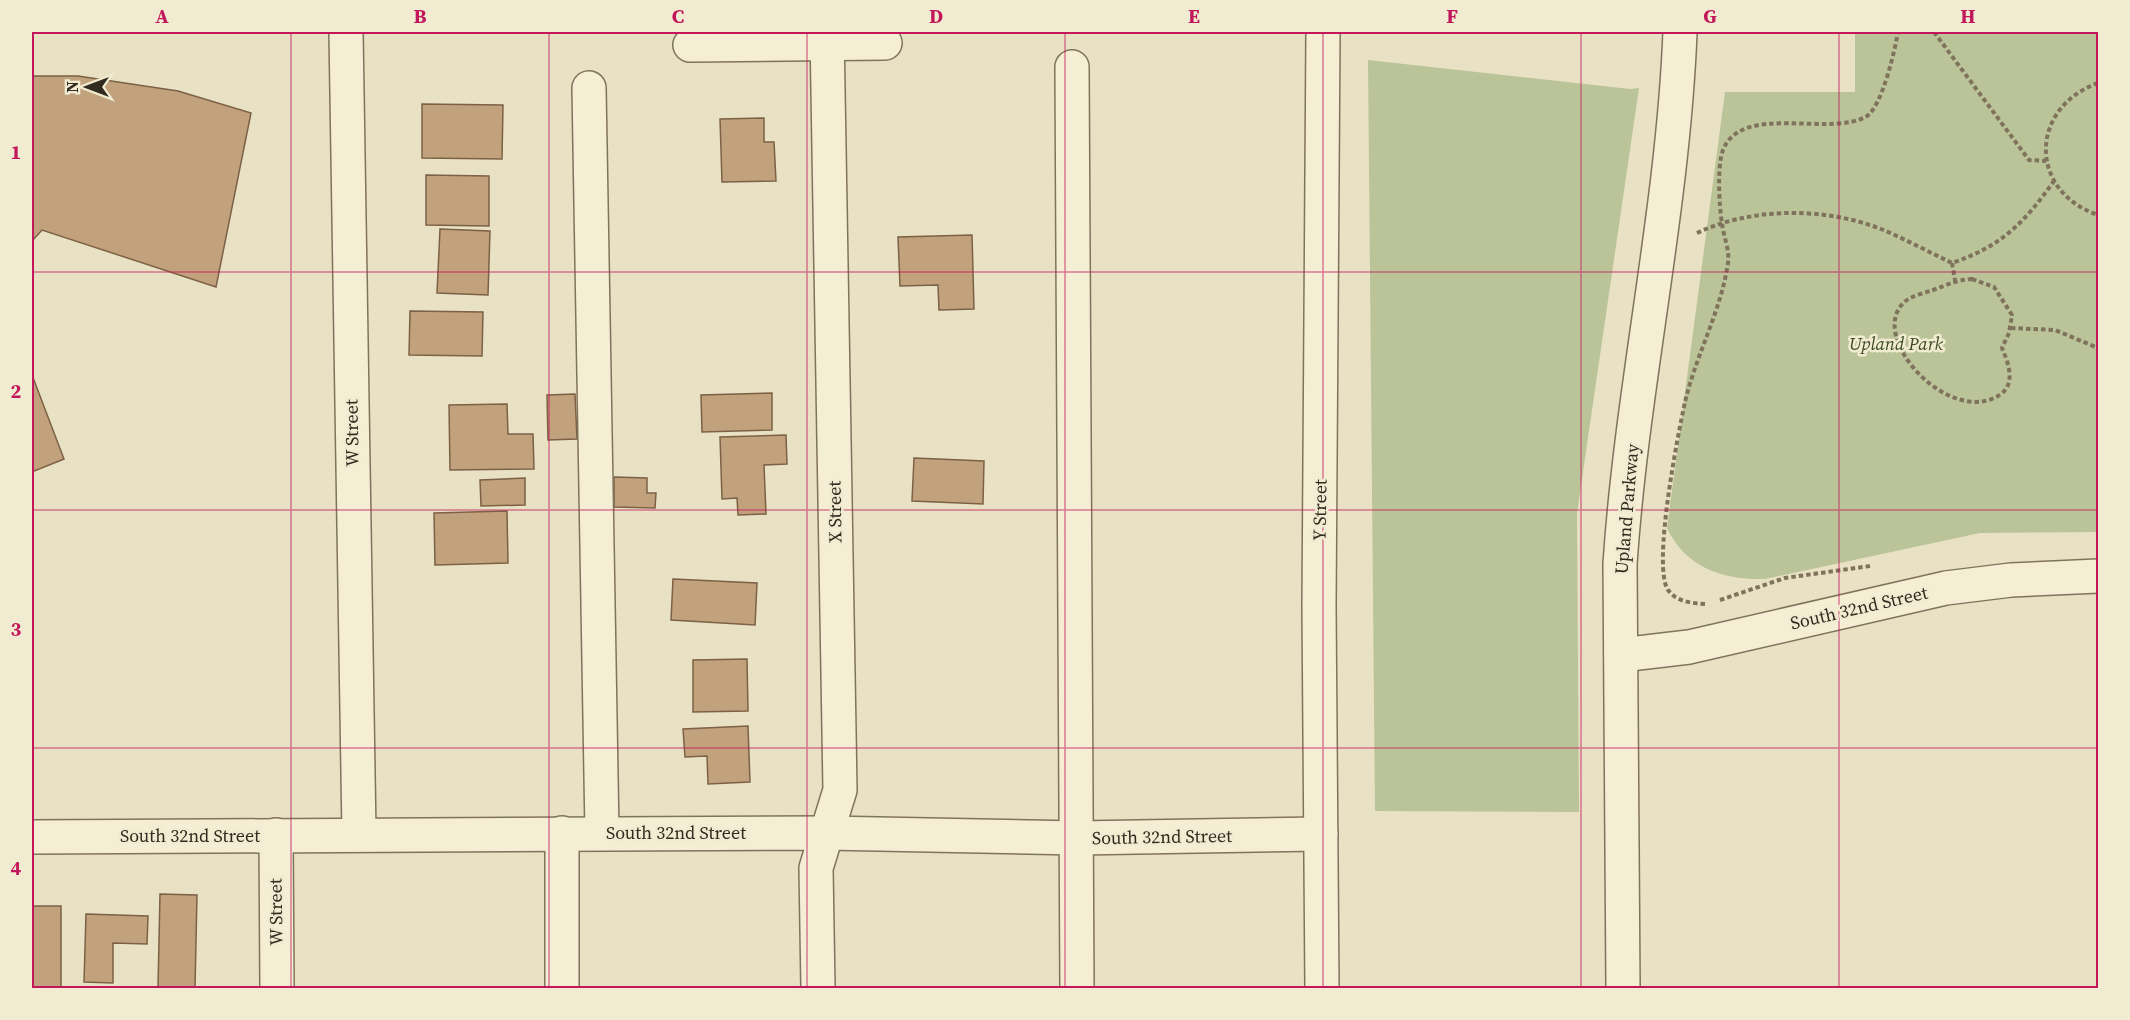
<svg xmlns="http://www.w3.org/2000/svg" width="2130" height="1020" font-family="'Source Serif 4',serif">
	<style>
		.green { fill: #bac498 }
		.building { fill: #c2a17d; stroke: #7c6145; stroke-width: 1.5 }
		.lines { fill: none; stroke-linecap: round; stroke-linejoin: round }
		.minor-casing { stroke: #80735c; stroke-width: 36 }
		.path { stroke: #80735c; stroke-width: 4; stroke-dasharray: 4.5 3; stroke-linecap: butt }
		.minor { stroke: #f4eed5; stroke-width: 33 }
		.grid { fill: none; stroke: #c2185b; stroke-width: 1.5; stroke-opacity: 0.55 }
		.labels { text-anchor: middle; stroke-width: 5; stroke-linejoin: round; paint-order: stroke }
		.park-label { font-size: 18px; font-style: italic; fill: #3e4b27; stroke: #f0ebd1 }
		.street-label { font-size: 18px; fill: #312a1e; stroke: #f0ebd1 }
		.neatline { fill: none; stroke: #c2185b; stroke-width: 2 }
		.grid-label { font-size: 20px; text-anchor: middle; font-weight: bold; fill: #c2185b }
	</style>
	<rect width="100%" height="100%" fill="#e8e1c3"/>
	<g class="green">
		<path d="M1855,32H2098V532L1980,533L1765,579C1723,580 1686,568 1667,528L1725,92H1855Z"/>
		<polygon points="1368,60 1630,89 1639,88 1577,513 1579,812 1375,811"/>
	</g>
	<g class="building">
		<polygon points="32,76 78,76 178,91 251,113 216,287 42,230 32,241"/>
		<polygon points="422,104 503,105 502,159 422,158"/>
		<polygon points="764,118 764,142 774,142 776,181 722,182 720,119"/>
		<polygon points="426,175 489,176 489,226 426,225"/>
		<polygon points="440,229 490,231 488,295 437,293"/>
		<polygon points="972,235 974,309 939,310 938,285 900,286 898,237"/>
		<polygon points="410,311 483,312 482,356 409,355"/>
		<polygon points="32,375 64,459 32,472"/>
		<polygon points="772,393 772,430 702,432 701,395"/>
		<polygon points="575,394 577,439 548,440 547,395"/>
		<polygon points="507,404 508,434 533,434 534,469 450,470 449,405"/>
		<polygon points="786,435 787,464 764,465 766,514 738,515 737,498 722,499 720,437"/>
		<polygon points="914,458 984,461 983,504 912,501"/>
		<polygon points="614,477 647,478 647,493 656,493 655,508 614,507"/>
		<polygon points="525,478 525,505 481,506 480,480"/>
		<polygon points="507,511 508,563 435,565 434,513"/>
		<polygon points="673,579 757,583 755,625 671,620"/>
		<polygon points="747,659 748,711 693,712 693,660"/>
		<polygon points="748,726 750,782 708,784 707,756 685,757 683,729"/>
		<polygon points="160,894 197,895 195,988 158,988"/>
		<rect x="32" y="906" width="29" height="82"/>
		<polygon points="86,914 148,916 147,944 113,943 113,983 84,982"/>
	</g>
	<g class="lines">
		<g class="minor-casing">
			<g id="minor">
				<polyline points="346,32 359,834"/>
				<polyline points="690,45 885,43"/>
				<polyline points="1072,67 1077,988"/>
				<polyline points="589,88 602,833"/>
				<polyline points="1621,655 1689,647 1946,588 2011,580 2098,576"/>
				<polyline points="562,833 562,988"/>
				<polyline points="276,835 277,988"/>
				<polyline points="32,837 827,833 1078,838 1321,834"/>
				<polyline points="818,988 816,868 840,790 827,32"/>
				<polyline points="1322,988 1319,606 1323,32"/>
				<path d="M1623,988L1620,564C1632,386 1673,210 1680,32"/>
			</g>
		</g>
		<g class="path">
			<polyline points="1934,32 2029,160 2046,161"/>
			<path d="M2098,83C2029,108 2028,191 2098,215"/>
			<path d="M1697,233C1752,207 1825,207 1881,229C1905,239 1929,252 1952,263C2002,246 2024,223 2054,181"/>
			<polyline points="1952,263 1955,280"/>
			<path d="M1972,279L1994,287L2012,315L2009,333L2002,348C2008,362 2016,383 2001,394C1950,430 1862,333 1907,300C1914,295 1925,293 1933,290C1947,285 1956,280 1972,279Z"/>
			<polyline points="2011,328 2055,330 2098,348"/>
			<polyline points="1720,600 1785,578 1870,566"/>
			<path d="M1705,604C1691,603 1677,602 1668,590C1652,566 1678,434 1685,402C1696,355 1721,311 1728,263C1730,250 1723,235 1722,223C1719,206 1717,166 1723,150C1742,102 1831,138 1867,116C1882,106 1895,50 1898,32"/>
		</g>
		<use href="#minor" class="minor"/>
	</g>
	<path class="grid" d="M291,32V988M549,32V988M807,32V988M1065,32V988M1323,32V988M1581,32V988M1839,32V988M32,272H2098M32,510H2098M32,748H2098"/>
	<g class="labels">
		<g class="park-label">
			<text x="1896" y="350">Upland Park</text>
		</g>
		<g class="street-label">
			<text transform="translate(352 433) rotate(-91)" y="6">W Street</text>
			<text transform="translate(1627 509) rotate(-85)" y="6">Upland Parkway</text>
			<text transform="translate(1320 510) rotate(-89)" y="6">Y Street</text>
			<text transform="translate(835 512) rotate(-91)" y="6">X Street</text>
			<text transform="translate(1859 608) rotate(-13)" y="6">South 32nd Street</text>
			<text x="676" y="839">South 32nd Street</text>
			<text x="190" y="842">South 32nd Street</text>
			<text transform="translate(1162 837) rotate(-1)" y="6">South 32nd Street</text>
			<text transform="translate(276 912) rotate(-91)" y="6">W Street</text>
		</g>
	</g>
	<rect width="2130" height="1020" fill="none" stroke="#f0ebd1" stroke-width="66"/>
	<g transform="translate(87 87) rotate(270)" stroke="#f0ebd1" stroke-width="4.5" paint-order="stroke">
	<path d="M0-4.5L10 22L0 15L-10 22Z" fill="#312a1e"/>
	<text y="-9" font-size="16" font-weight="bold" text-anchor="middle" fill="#312a1e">N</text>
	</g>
	<rect x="33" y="33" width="2064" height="954" class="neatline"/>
	<g class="grid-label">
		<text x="162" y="23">A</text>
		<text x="420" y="23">B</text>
		<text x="678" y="23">C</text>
		<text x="936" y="23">D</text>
		<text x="1194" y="23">E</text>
		<text x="1452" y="23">F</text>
		<text x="1710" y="23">G</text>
		<text x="1968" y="23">H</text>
		<text x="16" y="159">1</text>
		<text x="16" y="398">2</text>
		<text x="16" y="636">3</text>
		<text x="16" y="875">4</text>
	</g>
</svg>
